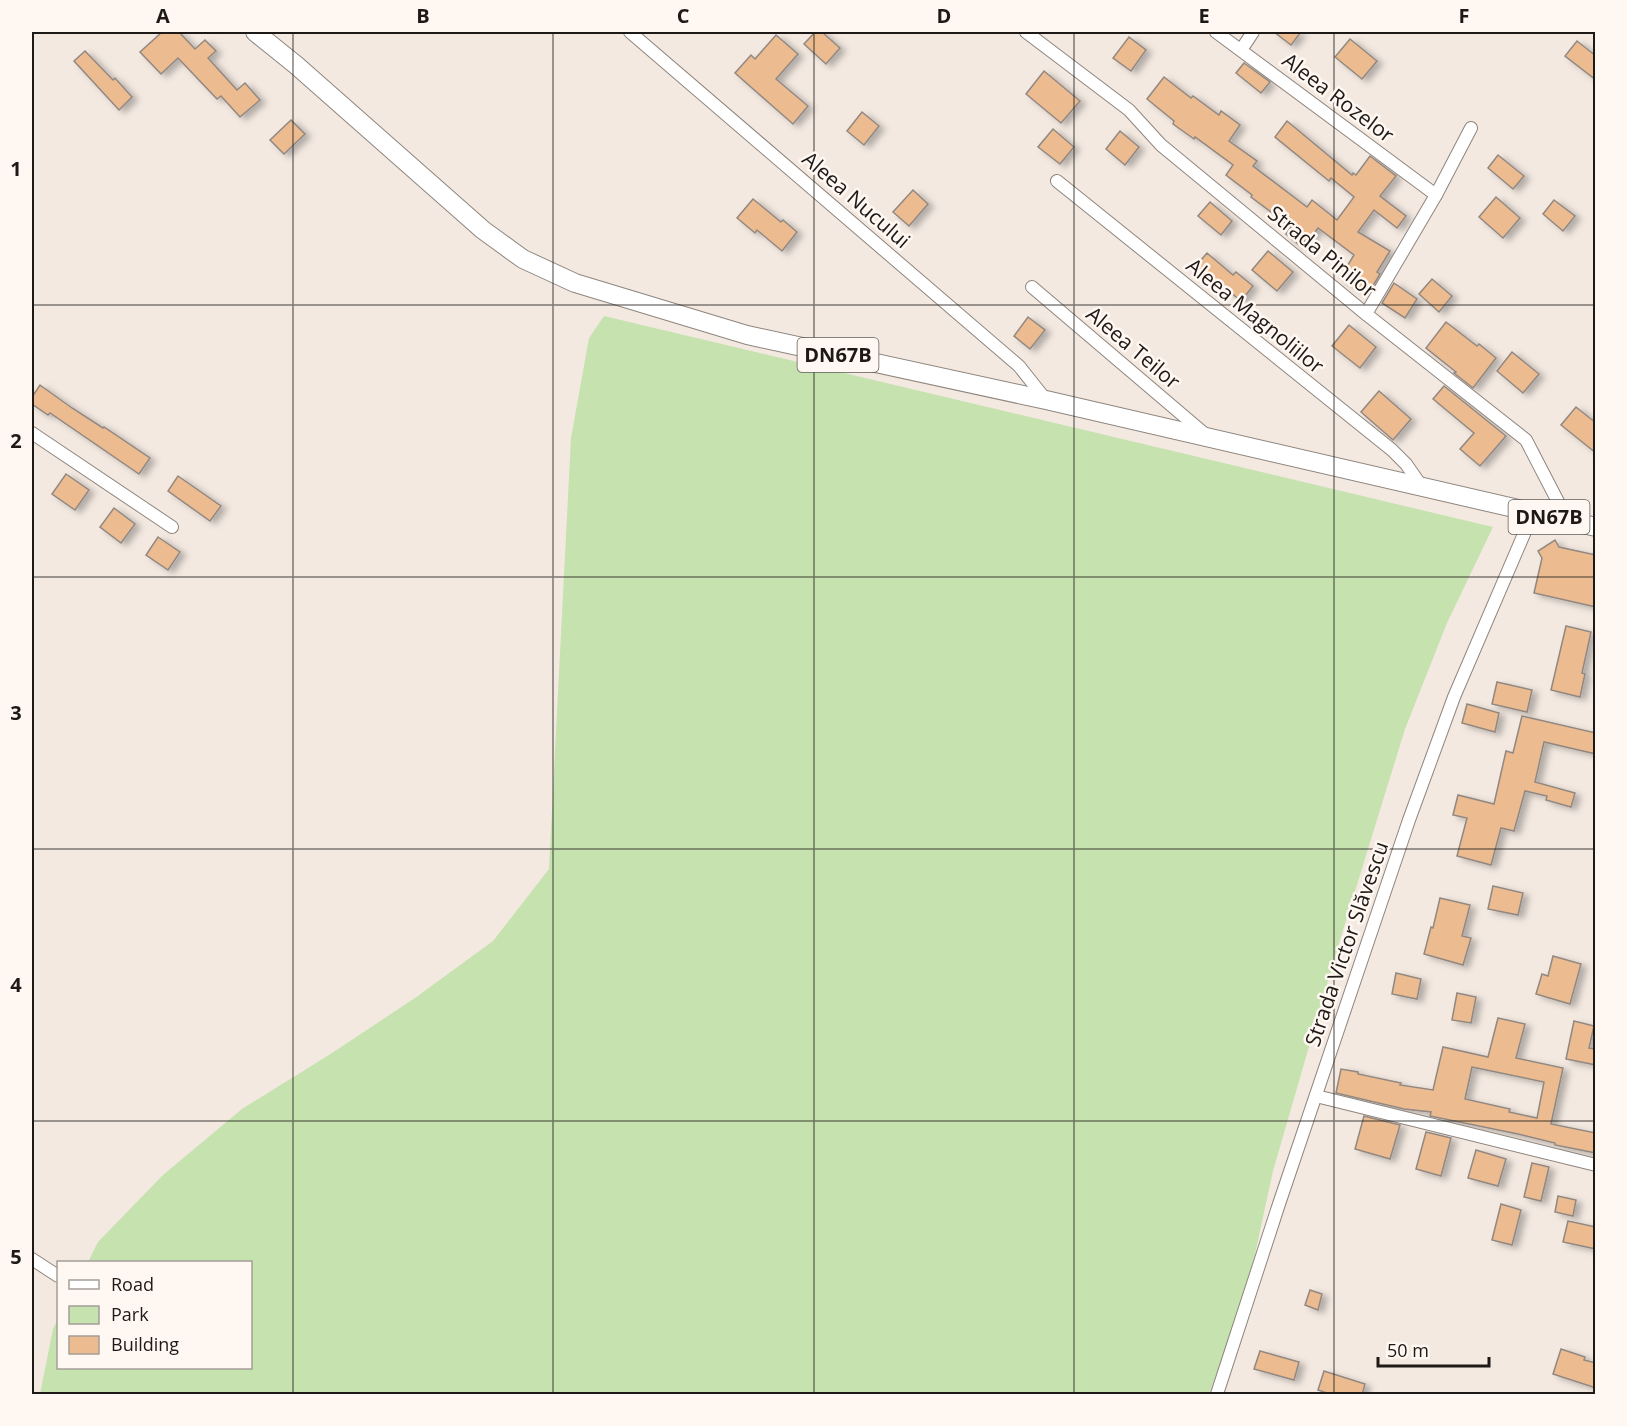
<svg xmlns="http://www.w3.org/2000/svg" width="1627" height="1426" font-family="'Open Sans',sans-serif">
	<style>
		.green { fill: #c5e2af }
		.building { fill: #edbb90; stroke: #918881; stroke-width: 1.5; fill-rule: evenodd; filter: url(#shadow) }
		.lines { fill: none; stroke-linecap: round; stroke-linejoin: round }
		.minor-casing { stroke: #8e857e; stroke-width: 14 }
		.primary-casing { stroke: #8e857e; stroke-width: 20 }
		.minor { stroke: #fff; stroke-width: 12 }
		.primary { stroke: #fff; stroke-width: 18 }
		.grid { fill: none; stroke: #1c1916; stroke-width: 1.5; stroke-opacity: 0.55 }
		.labels { text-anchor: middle; stroke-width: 5; stroke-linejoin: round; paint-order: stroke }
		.shield { fill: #fff7f1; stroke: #605c58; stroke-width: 1.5 }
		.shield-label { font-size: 20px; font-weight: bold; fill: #1c1916 }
		.street-label { font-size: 21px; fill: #1c1916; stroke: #fff7f1 }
		.neatline { fill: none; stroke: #1c1916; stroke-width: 2 }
		.grid-label { font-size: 20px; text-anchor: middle; font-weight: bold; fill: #1c1916 }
	</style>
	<defs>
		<filter id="shadow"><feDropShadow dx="5.5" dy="3" stdDeviation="3" flood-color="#0004"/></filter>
	</defs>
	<rect width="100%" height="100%" fill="#f3e9e1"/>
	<polygon class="green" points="604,316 1493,527 1447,623 1405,729 1339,943 1273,1171 1247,1291 1209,1394 40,1394 53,1329 58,1319 58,1368 250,1368 250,1262 88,1262 98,1242 163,1175 242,1109 329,1055 415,998 493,941 549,869 571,438 589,338"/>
	<g class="building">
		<polygon points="162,32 179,32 195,49 205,40 216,51 208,58 237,90 245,83 260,100 240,117 221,96 217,99 178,58 161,74 140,52"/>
		<polygon points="815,32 822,32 840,48 826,64 804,44"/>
		<polygon points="1274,32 1301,32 1291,45"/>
		<polygon points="776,35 798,54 776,79 808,106 793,124 735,73 751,55 755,59"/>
		<polygon points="1129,37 1146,50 1131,71 1113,58"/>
		<polygon points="1350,39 1377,61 1362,79 1335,57"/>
		<polygon points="1577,41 1596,56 1596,80 1565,56"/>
		<polygon points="85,51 113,80 115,78 132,97 119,110 74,61"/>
		<polygon points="1244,63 1270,82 1261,93 1236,73"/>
		<polygon points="1044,71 1080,101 1061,123 1026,94"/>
		<polygon points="1164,77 1191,98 1193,96 1219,115 1221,111 1240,125 1229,141 1257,161 1253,166 1307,207 1312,200 1337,220 1354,197 1331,178 1329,181 1275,137 1287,121 1352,175 1353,173 1356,175 1370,156 1396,176 1380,196 1406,216 1397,228 1374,210 1358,232 1390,251 1377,272 1380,274 1368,294 1340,278 1354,255 1318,228 1307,243 1303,240 1299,245 1286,234 1291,227 1251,197 1252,195 1226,175 1233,165 1195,137 1194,139 1173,124 1174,121 1147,99"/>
		<polygon points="862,112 879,126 864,145 847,131"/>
		<polygon points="291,120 305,134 284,154 270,140"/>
		<polygon points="1053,129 1074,147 1060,164 1038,147"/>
		<polygon points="1120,131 1139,147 1125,165 1106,149"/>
		<polygon points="1498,155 1524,176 1513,189 1488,168"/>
		<polygon points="913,190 928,204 909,226 893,212"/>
		<polygon points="1496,197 1520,218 1503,238 1479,217"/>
		<polygon points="753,199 781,222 783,220 797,232 782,251 757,230 755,233 737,218"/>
		<polygon points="1554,200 1575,216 1563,231 1543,214"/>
		<polygon points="1210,202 1232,221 1221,235 1198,216"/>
		<polygon points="1268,251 1293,272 1277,291 1252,270"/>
		<polygon points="1207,253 1233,275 1236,272 1253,286 1241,301 1215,280 1211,284 1193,269"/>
		<polygon points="1432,279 1452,296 1439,312 1419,294"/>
		<polygon points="1394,283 1417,299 1405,318 1382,303"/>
		<polygon points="1028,317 1045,330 1030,349 1014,336"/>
		<polygon points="1446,322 1477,346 1479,344 1496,358 1473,388 1454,373 1456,372 1426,348"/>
		<polygon points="1349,325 1376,347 1360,368 1332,346"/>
		<polygon points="1512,352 1539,374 1523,393 1497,371"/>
		<polygon points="40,385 72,408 103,428 104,427 150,458 139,474 50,413 48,415 32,404 32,397"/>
		<polygon points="1444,386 1506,436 1480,466 1460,449 1474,433 1433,399"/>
		<polygon points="1379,391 1411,419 1393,440 1361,412"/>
		<polygon points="1576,407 1596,423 1596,453 1561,425"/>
		<polygon points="66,474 89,490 75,510 52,494"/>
		<polygon points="178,476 221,506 210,521 168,491"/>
		<polygon points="114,508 135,524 121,543 100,527"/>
		<polygon points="158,537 180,552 168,570 146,555"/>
		<polygon points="1555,540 1559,547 1596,555 1596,607 1534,593 1542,558 1538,551"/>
		<polygon points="1566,626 1591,632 1582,673 1585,674 1580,697 1551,690"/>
		<polygon points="1497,682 1532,690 1527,712 1492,704"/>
		<polygon points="1467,704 1499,713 1495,732 1462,723"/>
		<polygon points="1522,716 1596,733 1596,754 1544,742 1535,782 1575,793 1571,807 1546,800 1547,796 1525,791 1514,831 1501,828 1491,865 1457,856 1467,818 1453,815 1458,795 1494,804 1506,751 1513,753"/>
		<polygon points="1493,886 1523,893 1518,915 1488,909"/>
		<polygon points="1440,898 1470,905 1462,936 1471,938 1463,965 1424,954 1431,927 1433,928"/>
		<polygon points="1553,956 1581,964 1570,1004 1536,994 1542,974 1548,976"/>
		<polygon points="1396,973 1421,979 1417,999 1392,994"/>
		<polygon points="1457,993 1476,997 1471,1023 1452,1020"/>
		<path d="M1498,1018L1525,1024L1516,1058L1563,1068L1551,1124L1596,1133V1153L1555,1145V1143L1518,1134L1430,1116L1431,1112L1404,1109L1336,1093L1341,1069L1358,1072V1074L1401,1083L1400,1085L1433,1090L1443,1047L1488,1057ZM1472,1067L1544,1082L1537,1118L1509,1112L1510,1109L1465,1099Z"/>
		<polygon points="1574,1021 1594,1026 1589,1048 1596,1049 1596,1065 1566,1059"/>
		<polygon points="1364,1116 1400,1125 1390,1159 1355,1149"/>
		<polygon points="1426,1132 1451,1138 1441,1176 1416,1169"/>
		<polygon points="1476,1150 1506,1159 1498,1186 1468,1178"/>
		<polygon points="1532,1163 1549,1167 1541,1201 1524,1197"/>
		<polygon points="1558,1196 1576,1200 1573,1216 1555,1212"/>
		<polygon points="1501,1204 1521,1210 1512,1245 1492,1240"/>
		<polygon points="1568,1221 1596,1227 1596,1249 1563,1242"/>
		<polygon points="1310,1290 1322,1294 1318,1310 1305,1305"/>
		<polygon points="1561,1349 1585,1357 1584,1360 1596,1363 1596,1388 1553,1374"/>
		<polygon points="1260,1351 1299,1362 1294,1380 1254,1369"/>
		<polygon points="1324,1371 1365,1384 1362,1395 1333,1395 1318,1390"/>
	</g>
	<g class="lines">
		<g class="minor-casing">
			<g id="minor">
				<polyline points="630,32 1019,366 1046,400"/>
				<polyline points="1026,32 1129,110 1161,145 1366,314 1526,440 1568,521"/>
				<polyline points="1216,32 1436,195"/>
				<polyline points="1241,50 1253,32"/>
				<polyline points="1057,181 1392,450 1406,464 1422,487"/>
				<polyline points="1032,287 1206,435"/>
				<polyline points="1366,314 1436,195 1471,128"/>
				<polyline points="32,433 172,527"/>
				<polyline points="1316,1096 1596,1165"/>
				<polyline points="32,1259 58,1276"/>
				<polyline points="1217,1394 1279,1204 1409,820 1454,697 1533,513"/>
			</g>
		</g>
		<g class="primary-casing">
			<polyline id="primary" points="255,32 296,65 483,230 523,259 575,283 747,335 1046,400 1596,527"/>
		</g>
		<use href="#minor" class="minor"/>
		<use href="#primary" class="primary"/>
	</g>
	<path class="grid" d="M293,32V1394M553,32V1394M814,32V1394M1074,32V1394M1334,32V1394M32,305H1596M32,577H1596M32,849H1596M32,1121H1596"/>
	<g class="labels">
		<g class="shield">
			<rect x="797.5" y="338" width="81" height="34" rx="4.5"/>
			<rect x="1508.5" y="500" width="81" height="34" rx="4.5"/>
		</g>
		<g class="shield-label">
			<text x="838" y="362">DN67B</text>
			<text x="1549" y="524">DN67B</text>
		</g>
		<g class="street-label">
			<text transform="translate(1338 98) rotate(37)" y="7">Aleea Rozelor</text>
			<text transform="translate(856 200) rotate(41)" y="7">Aleea Nucului</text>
			<text transform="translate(1322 252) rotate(39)" y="7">Strada Pinilor</text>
			<text transform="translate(1255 316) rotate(39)" y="7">Aleea Magnoliilor</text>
			<text transform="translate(1133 348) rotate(40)" y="7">Aleea Teilor</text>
			<text transform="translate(1347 944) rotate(-71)" y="7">Strada Victor Slăvescu</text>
		</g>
	</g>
	<rect width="1627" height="1426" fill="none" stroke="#fff7f1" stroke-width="66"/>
	<rect x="57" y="1261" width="195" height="108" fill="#fff7f1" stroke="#a49e99" stroke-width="1.5"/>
	<rect x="69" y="1280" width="30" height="9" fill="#ffffff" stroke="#a49e99" stroke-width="1.5"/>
	<text x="111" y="1291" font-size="18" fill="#1c1916">Road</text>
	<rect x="69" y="1306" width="30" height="18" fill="#c5e2af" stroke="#a49e99" stroke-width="1.5"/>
	<text x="111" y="1321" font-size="18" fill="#1c1916">Park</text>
	<rect x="69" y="1336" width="30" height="18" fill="#edbb90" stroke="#a49e99" stroke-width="1.5"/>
	<text x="111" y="1351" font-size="18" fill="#1c1916">Building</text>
	<path d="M1378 1357v9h111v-9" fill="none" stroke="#1c1916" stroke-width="3"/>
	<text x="1387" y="1357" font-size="18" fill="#1c1916" stroke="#fff7f1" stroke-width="4.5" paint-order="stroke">50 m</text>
	<rect x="33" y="33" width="1561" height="1360" class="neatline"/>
	<g class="grid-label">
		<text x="163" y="23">A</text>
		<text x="423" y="23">B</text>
		<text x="683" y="23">C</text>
		<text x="944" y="23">D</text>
		<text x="1204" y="23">E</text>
		<text x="1464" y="23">F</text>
		<text x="16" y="176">1</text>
		<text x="16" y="448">2</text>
		<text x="16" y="720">3</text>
		<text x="16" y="992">4</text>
		<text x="16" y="1264">5</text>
	</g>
</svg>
